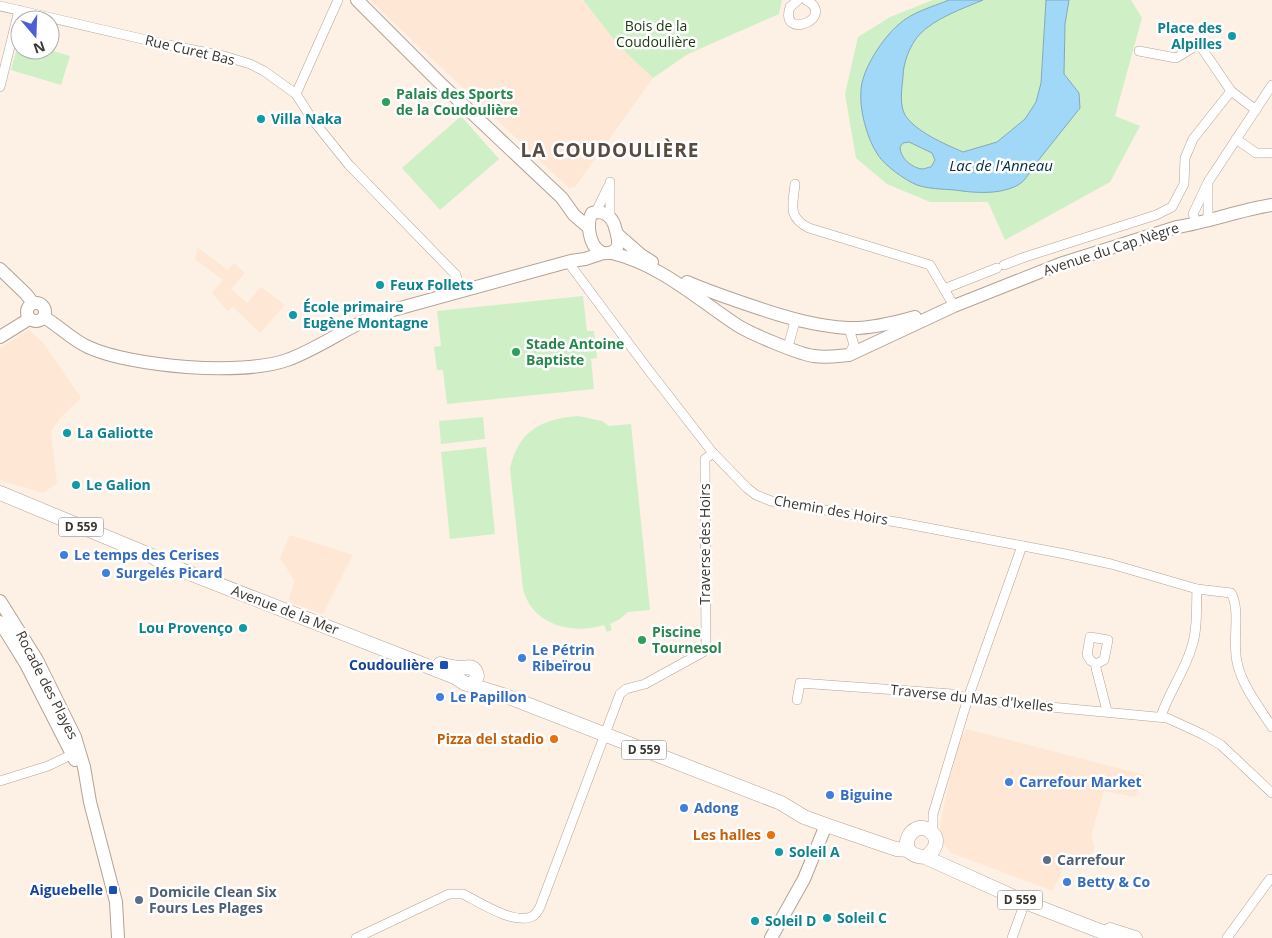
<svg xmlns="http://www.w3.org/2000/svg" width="1272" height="938" font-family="'Open Sans',sans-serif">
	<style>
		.built { fill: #fee7d4 }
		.green { fill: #cff0c6 }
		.water { fill: #a1d7f7; stroke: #83a7bc; fill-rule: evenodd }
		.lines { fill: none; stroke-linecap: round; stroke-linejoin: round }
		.street-casing { stroke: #b2a396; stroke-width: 10 }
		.secondary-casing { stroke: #b2a396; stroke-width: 14 }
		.primary-casing { stroke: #b2a396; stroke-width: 15 }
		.street { stroke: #fff; stroke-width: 9 }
		.secondary { stroke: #fff; stroke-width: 12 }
		.primary { stroke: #fff; stroke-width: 14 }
		.culture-dot { fill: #0f9aa8; stroke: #fff; stroke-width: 2 }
		.leisure-dot { fill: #2e9e5b; stroke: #fff; stroke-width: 2 }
		.shop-dot { fill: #3f7fe0; stroke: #fff; stroke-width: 2 }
		.transit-dot { fill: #1a4fb4; stroke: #fff; stroke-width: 2 }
		.food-dot { fill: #e8710a; stroke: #fff; stroke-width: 2 }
		.service-dot { fill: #5c6f8a; stroke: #fff; stroke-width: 2 }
		.labels { text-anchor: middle; stroke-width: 5; stroke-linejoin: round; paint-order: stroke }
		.shield { fill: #fff; stroke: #76726f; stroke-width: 1 }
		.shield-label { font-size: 12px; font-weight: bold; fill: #3c3631 }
		.park-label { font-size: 14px; fill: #17390b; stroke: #fff }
		.culture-label { font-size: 14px; font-weight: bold; fill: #0d838f; stroke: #fff; text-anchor: start }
		.street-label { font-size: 14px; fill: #3c3631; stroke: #fff }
		.leisure-label { font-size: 14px; font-weight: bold; fill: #27864d; stroke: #fff; text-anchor: start }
		.shop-label { font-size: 14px; font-weight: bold; fill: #366cbe; stroke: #fff; text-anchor: start }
		.transit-label { font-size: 14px; font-weight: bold; fill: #164399; stroke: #fff; text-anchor: end }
		.food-label { font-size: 14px; font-weight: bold; fill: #c56008; stroke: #fff; text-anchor: end }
		.service-label { font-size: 14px; font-weight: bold; fill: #4e5e75; stroke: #fff; text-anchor: start }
		.water-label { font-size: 15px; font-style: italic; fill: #002e43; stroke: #fff }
		.district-label { font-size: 19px; font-weight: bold; letter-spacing: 1px; fill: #584b40; stroke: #fff }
	</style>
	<rect width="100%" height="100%" fill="#fdf0e5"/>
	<g class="built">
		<polygon points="370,0 583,0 619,46 653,78 575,187 569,188"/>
		<polygon points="198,248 228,270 234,263 245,273 231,289 247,303 261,287 285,305 260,333 233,307 228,311 212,293 223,280 195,259"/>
		<polygon points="29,330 44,344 81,398 61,417 51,431 57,483 43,493 0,480 0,348"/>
		<polygon points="290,535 353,555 323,614 290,602 289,597 295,581 280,558"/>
		<polygon points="966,729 1145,775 1135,797 1104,791 1091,836 1095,847 1089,860 1069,854 1053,891 951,853 942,841 940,825 948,786 958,745"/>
	</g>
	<g class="green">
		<polygon points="583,0 782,0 779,14 688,54 653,78 619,46"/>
		<polygon points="933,0 949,0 916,13 899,24 881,45 861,89 862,111 866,127 889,167 1027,177 1079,93 1064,74 1065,24 1069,0 1131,0 1142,18 1115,116 1140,126 1110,182 1005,240 988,202 930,202 887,184 856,158 845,94 858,37 890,17"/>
		<path d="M983,0H1046L1041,83L1036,102L1025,119L997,142L963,152C945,144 916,132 905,115C899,104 902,88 903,77C903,63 910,45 919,35C935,18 962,9 983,0Z"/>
		<polygon points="19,41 20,50 50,50 70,56 61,85 11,70"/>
		<polygon points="461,116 499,159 440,210 402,168"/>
		<path d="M909,142L932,153L935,160L931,167C928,167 925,169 922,169C912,168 900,158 900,147L903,143Z"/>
		<polygon points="583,296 587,331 594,331 597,358 591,359 594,389 447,404 443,370 437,370 434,347 441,346 437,311"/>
		<path d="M578,416L602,421L609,426L631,424L650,610L628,612L620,619L610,624L612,630L607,632L604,625C572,635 532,625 523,589L510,469C518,431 541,419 578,416Z"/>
		<polygon points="483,417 485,439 441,444 439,421"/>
		<polygon points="486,447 495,534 450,539 441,452"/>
	</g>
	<path class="water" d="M949,0H983C962,9 935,18 919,35C910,45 903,63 903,77C902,88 899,104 905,115C916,132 945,144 963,152L997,142L1025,119L1036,102L1041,83L1046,0H1069L1065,24L1064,74L1079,93L1080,108C1066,126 1051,144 1037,162C1031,169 1027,180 1018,185C1000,195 974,193 955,190C943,189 928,189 917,185C905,180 885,166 878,155C867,139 859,109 861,90C862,69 883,38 898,25C912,12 932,7 949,0ZM909,142L932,153L935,160L931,167C928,167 925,169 922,169C912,168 900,158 900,147L903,143Z"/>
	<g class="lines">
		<g class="street-casing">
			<g id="street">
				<path d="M798,0L790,7C779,42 838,17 806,0"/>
				<polyline points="0,6 168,45 224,56 250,64 264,71 296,94 312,119 349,165 456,275 461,291"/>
				<polyline points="1139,51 1176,58 1199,44 1231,91 1256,110"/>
				<polyline points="0,87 19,10"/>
				<polyline points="296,94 338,0"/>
				<polyline points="1236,139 1256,153 1272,153"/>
				<path d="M795,184C793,205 787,217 809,228L930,265L954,306"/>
				<polyline points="1208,185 1208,221"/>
				<polyline points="596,212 608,187"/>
				<polyline points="610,216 610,182"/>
				<polyline points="1197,224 1193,214 1208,182 1272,85"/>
				<path d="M568,262L647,368L713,453L747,488L756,495L771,501L902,523L1065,554L1111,564L1197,589L1231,593C1241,610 1232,641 1237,662C1242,686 1259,707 1272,727"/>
				<polyline points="1004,265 1025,257 1156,215 1172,207 1184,184 1185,158 1193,139 1231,91"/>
				<polyline points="944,289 997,268"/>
				<polyline points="788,347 795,321"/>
				<polyline points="849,354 854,345 849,328"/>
				<polyline points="1096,664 1091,661 1087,655 1090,637 1108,640 1104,660 1096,664 1096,668 1107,711"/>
				<polyline points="797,700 800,683 952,694 977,700 1167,718 1202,734 1221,745 1272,793"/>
				<path d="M1161,716C1169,692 1185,671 1192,646C1198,628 1196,607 1197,589"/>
				<polyline points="0,781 48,766 77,752"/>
				<polyline points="933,833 933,814 968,698 1022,546"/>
				<path d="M356,938L449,894H463C479,902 515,926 533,916C536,914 538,911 540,907L620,694L626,689L645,684L703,652L706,647L705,459L713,453"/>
				<polyline points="1012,938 1025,902"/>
				<polyline points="1227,938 1270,879"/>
			</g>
		</g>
		<g class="secondary-casing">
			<g id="secondary">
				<polyline points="357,0 439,82 562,198 574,215 588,227"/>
				<path d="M596,212C605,212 610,215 614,224C617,234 624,251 608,253C605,253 604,254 601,252C589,246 586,223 592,213Z"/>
				<polyline points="617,234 641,255 652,262"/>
				<path d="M612,253C661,265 696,298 737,325C749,333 801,355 814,356C826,358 837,356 849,355L954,306L1012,283L1060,264L1177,227C1209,222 1240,210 1272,205"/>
				<polyline points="0,269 26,294 33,303"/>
				<path d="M687,282C710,292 734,300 758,308C788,318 816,326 848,328C870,329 894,323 915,317"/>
				<circle cx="36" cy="312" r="9"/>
				<path d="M44,317C59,326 72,340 88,347C132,367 241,376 287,360C315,350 340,332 368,319C376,316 385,313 393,310L571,261L585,259L603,253"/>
				<polyline points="0,337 29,319"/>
				<polyline points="0,601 37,660 75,737 84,767 90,802 116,902 118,938"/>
				<polyline points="0,622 26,664 75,760"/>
				<polyline points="771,938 804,879 826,825"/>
			</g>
		</g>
		<g class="primary-casing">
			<g id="primary">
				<polyline points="0,493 152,556 161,562 455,677 464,683 506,696 781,803 804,817 826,825 896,849 908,850"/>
				<path d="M440,664C447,666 454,668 461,668C470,667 475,665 477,676L474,683L470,684"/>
				<path d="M925,857C934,852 941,840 931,832C912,815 891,856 925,857L1025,902L1118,938"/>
				<polyline points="1110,930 1135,938"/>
			</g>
		</g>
		<use href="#street" class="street"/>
		<use href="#secondary" class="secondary"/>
		<use href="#primary" class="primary"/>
	</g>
	<g class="culture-dot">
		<circle cx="1232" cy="36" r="5"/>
		<circle cx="261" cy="119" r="5"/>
		<circle cx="380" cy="285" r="5"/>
		<circle cx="293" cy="315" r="5"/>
		<circle cx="67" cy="433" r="5"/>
		<circle cx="76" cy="485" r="5"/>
		<circle cx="243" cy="628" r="5"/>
		<circle cx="779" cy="852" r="5"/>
		<circle cx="827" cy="918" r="5"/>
		<circle cx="755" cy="921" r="5"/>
	</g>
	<g class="leisure-dot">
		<circle cx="386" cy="102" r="5"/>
		<circle cx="516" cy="352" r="5"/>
		<circle cx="642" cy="640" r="5"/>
	</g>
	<g class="shop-dot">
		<circle cx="64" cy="555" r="5"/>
		<circle cx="106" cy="573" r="5"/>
		<circle cx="522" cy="658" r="5"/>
		<circle cx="440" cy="697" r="5"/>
		<circle cx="1009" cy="782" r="5"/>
		<circle cx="830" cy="795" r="5"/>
		<circle cx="684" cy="808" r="5"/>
		<circle cx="1067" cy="882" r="5"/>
	</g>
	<g class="transit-dot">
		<rect x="439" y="660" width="10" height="10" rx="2.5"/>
		<rect x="108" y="885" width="10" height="10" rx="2.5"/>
	</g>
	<g class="food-dot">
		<circle cx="554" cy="739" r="5"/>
		<circle cx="771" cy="835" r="5"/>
	</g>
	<g class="service-dot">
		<circle cx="1047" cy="860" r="5"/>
		<circle cx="139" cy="900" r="5"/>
	</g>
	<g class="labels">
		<g class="shield">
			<rect x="58.5" y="517.5" width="45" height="19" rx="4"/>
			<rect x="621.5" y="740.5" width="45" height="19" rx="4"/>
			<rect x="997.5" y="890.5" width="45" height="19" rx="4"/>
		</g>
		<g class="shield-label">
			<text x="81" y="531">D 559</text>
			<text x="644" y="754">D 559</text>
			<text x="1020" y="904">D 559</text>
		</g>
		<g class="park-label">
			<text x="656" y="31">Bois de la<tspan x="656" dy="16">Coudoulière</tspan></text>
		</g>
		<g class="culture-label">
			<text x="1222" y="33" text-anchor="end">Place des<tspan x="1222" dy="16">Alpilles</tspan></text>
			<text x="271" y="124">Villa Naka</text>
			<text x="390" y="290">Feux Follets</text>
			<text x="303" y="312">École primaire<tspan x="303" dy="16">Eugène Montagne</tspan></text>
			<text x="77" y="438">La Galiotte</text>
			<text x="86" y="490">Le Galion</text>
			<text x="233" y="633" text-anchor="end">Lou Provenço</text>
			<text x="789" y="857">Soleil A</text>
			<text x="837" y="923">Soleil C</text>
			<text x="765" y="926">Soleil D</text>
		</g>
		<g class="street-label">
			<text transform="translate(190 50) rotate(13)" y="5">Rue Curet Bas</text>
			<text transform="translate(1111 249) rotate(-18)" y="5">Avenue du Cap Nègre</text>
			<text transform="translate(831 510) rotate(10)" y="5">Chemin des Hoirs</text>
			<text transform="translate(705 544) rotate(-90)" y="5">Traverse des Hoirs</text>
			<text transform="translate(285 610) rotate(21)" y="5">Avenue de la Mer</text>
			<text transform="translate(47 685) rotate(63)" y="5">Rocade des Playes</text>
			<text transform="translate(972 698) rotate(6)" y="5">Traverse du Mas d'Ixelles</text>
		</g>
		<g class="leisure-label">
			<text x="396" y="99">Palais des Sports<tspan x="396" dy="16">de la Coudoulière</tspan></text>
			<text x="526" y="349">Stade Antoine<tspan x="526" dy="16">Baptiste</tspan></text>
			<text x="652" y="637">Piscine<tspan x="652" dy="16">Tournesol</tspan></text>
		</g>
		<g class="shop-label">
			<text x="74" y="560">Le temps des Cerises</text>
			<text x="116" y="578">Surgelés Picard</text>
			<text x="532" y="655">Le Pétrin<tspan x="532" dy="16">Ribeïrou</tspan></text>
			<text x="450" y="702">Le Papillon</text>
			<text x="1019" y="787">Carrefour Market</text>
			<text x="840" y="800">Biguine</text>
			<text x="694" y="813">Adong</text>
			<text x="1077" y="887">Betty &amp; Co</text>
		</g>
		<g class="transit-label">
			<text x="434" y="670">Coudoulière</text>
			<text x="103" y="895">Aiguebelle</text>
		</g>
		<g class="food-label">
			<text x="544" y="744">Pizza del stadio</text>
			<text x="761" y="840">Les halles</text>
		</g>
		<g class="service-label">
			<text x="1057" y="865">Carrefour</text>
			<text x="149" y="897">Domicile Clean Six<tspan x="149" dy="16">Fours Les Plages</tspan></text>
		</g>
		<g class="water-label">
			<text x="1001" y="171">Lac de l'Anneau</text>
		</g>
		<g class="district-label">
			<text x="610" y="157">LA COUDOULIÈRE</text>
		</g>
	</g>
	<g transform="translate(35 35) rotate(161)"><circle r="24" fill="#ffffff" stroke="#b1afad"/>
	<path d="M0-4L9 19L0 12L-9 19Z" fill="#4c5fd4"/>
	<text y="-8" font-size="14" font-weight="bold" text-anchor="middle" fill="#3c3631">N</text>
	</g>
</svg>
